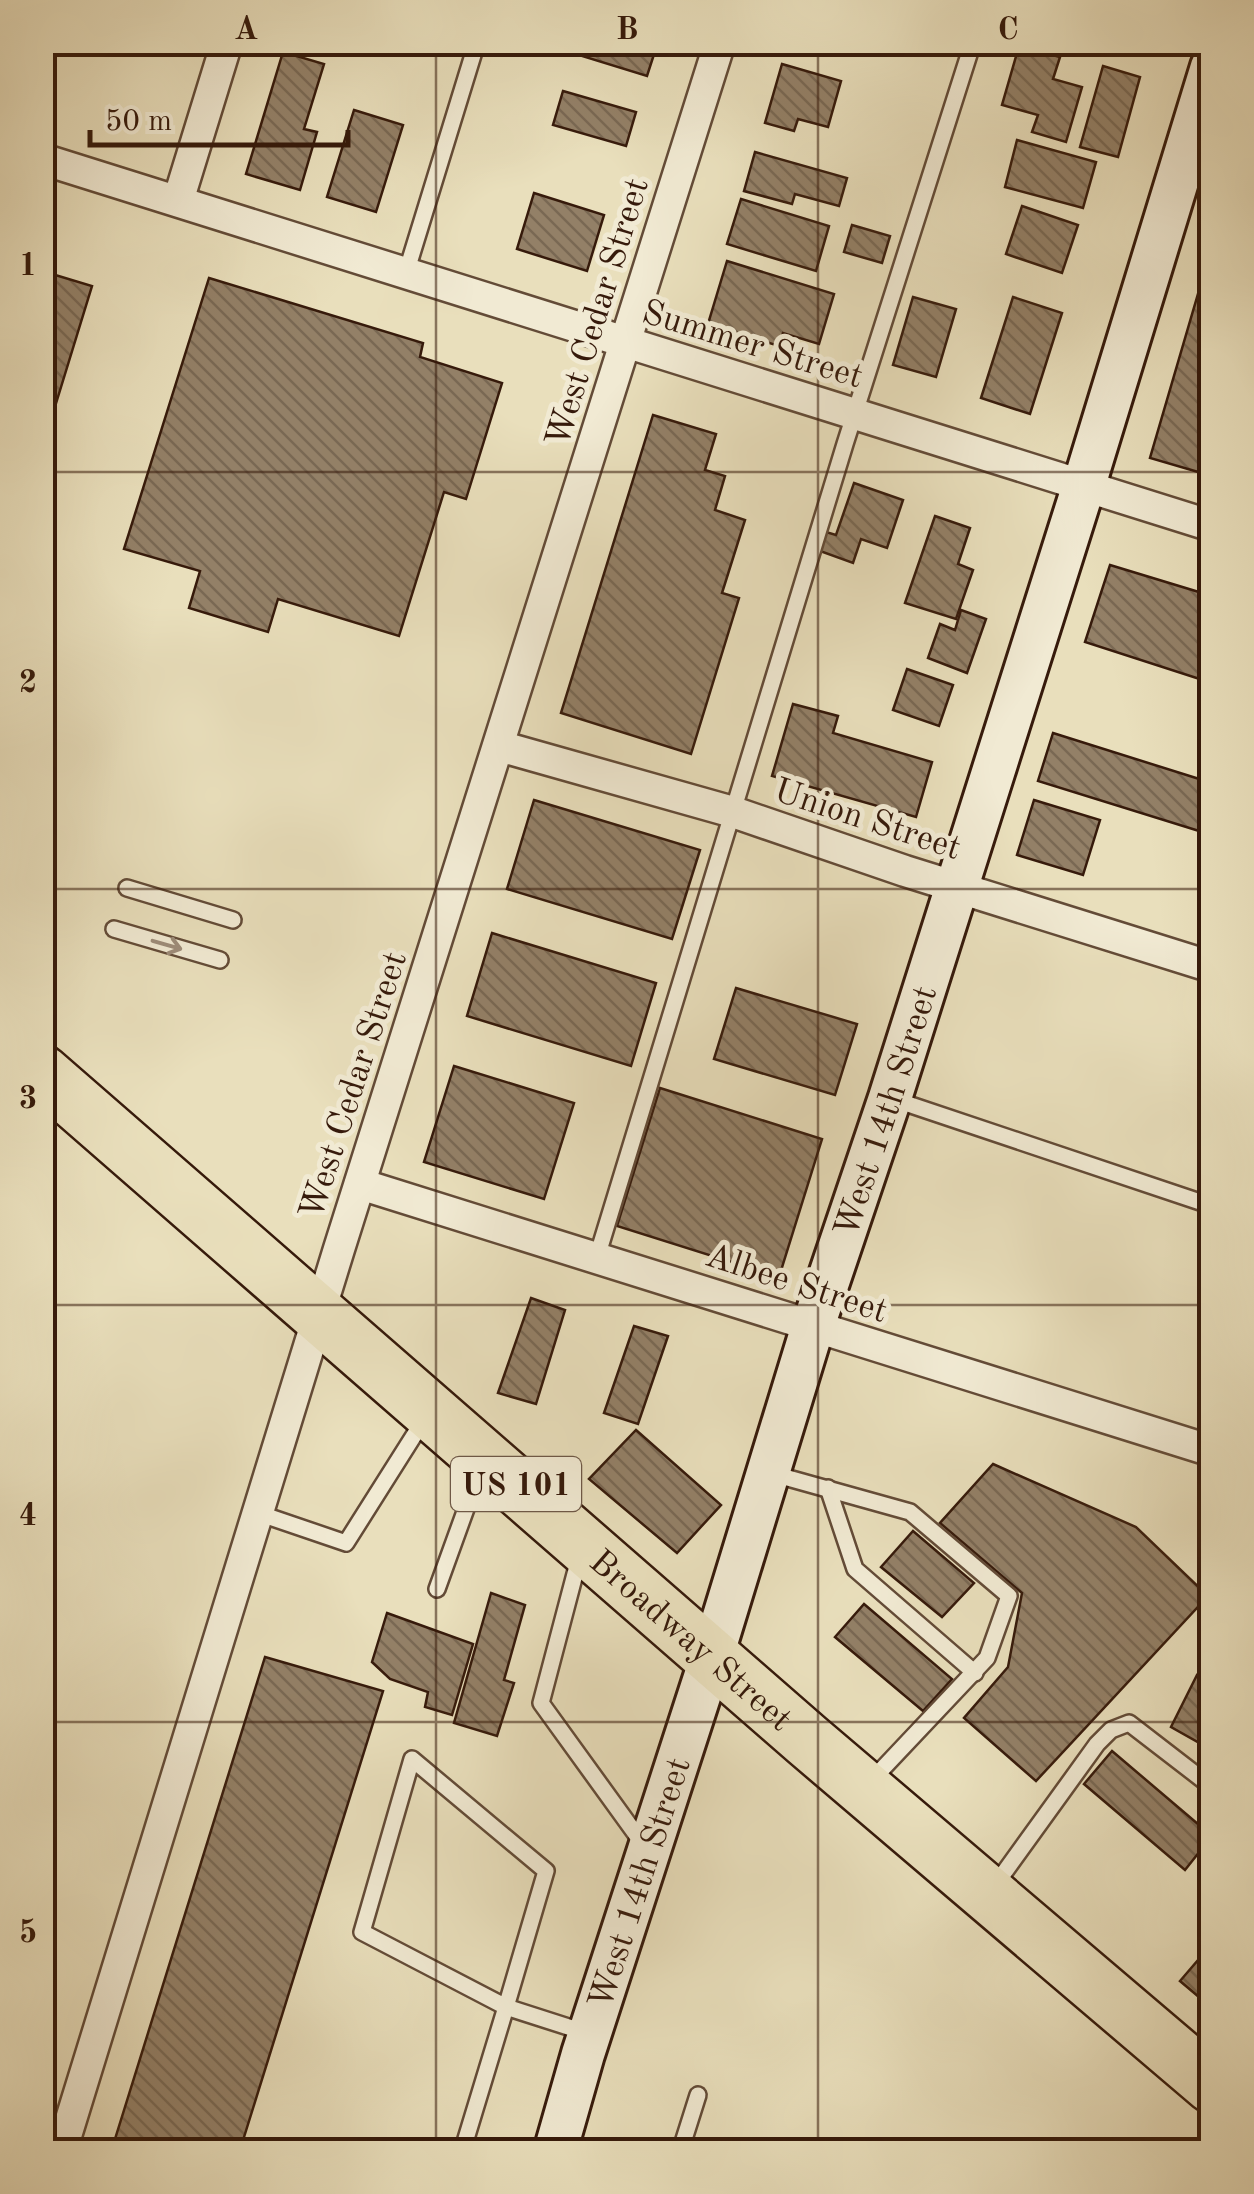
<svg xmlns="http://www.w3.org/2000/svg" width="1254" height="2194" font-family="'Old Standard TT',serif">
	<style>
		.building { fill: url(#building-back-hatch); stroke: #361a0b; stroke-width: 2.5 }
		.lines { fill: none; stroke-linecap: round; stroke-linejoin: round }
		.lane-casing { stroke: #634b37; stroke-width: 20 }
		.street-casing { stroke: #634b37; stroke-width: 35 }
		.secondary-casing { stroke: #361a0b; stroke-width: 48 }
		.highway-casing { stroke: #361a0b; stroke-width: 60 }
		.lane { stroke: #f1ead3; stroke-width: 15 }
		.street { stroke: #f1ead3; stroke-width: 30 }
		.secondary { stroke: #f1ead3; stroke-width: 42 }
		.highway { stroke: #e9dfbc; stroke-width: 55 }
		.oneway { stroke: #9d8c79 }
		.grid { fill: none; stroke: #361a0b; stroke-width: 2.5; stroke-opacity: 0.55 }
		.labels { text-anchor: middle; stroke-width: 10; stroke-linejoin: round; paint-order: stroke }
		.shield { fill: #f1ead3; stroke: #6e5847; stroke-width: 2.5 }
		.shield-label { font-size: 32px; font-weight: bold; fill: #361a0b }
		.street-label { font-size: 35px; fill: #361a0b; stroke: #f1ead3 }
		.neatline { fill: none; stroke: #361a0b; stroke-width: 4 }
		.grid-label { font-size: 32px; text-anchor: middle; font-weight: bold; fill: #361a0b }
	</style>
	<defs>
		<pattern id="building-back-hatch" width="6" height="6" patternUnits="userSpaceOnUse" patternTransform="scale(2.5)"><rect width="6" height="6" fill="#938067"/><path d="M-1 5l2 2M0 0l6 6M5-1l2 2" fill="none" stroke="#796853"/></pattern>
	</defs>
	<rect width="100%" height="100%" fill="#e9dfbc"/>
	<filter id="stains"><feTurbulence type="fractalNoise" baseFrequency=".002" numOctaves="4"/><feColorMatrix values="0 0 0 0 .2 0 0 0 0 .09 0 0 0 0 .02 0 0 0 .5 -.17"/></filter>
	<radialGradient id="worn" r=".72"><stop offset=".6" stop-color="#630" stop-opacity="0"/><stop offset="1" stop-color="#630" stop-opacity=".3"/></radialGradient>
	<g class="building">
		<polygon points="586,42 658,42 647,76 582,56"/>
		<polygon points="1019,46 1060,57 1053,79 1082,87 1066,142 1032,132 1038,115 1002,105"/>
		<polygon points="283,52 324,64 304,129 317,132 300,190 246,174"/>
		<polygon points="782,64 841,81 828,127 798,119 794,131 765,123"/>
		<polygon points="1103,66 1140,77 1118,157 1080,147"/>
		<polygon points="563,91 636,112 626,146 553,125"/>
		<polygon points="354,110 403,125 376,212 327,197"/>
		<polygon points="1017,140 1096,162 1083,208 1005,187"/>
		<polygon points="755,152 847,178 839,206 795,194 792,204 744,191"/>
		<polygon points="534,193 604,215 587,271 517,249"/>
		<polygon points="741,199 829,226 816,271 727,244"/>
		<polygon points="1022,206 1078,225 1062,273 1006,254"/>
		<polygon points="852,225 890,236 882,263 844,252"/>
		<polygon points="1212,246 1212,476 1150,458"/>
		<polygon points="727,261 834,294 819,344 783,333 779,346 708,324"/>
		<polygon points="42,271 92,286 42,449"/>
		<polygon points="209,278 423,343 420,357 502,383 466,499 444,492 399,636 278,599 268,632 189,608 200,571 124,549"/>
		<polygon points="913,297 956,309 936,377 893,365"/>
		<polygon points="1013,297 1062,313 1030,414 981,398"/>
		<polygon points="653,415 716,434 705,470 725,476 715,510 745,520 722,593 739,598 691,754 561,713"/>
		<polygon points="854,483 903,500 887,548 861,539 853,563 820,551 826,532 836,535"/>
		<polygon points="935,516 970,528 958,564 973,570 956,619 905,603"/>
		<polygon points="1110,565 1212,596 1212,683 1085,642"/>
		<polygon points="961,610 986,619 967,673 928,658 940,624 955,630"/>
		<polygon points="907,669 953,685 939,726 893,710"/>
		<polygon points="793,704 838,716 833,733 932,762 916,817 772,776"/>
		<polygon points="1053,733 1212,783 1212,835 1038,781"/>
		<polygon points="534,800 700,850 672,939 507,889"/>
		<polygon points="1034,800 1100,820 1083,875 1017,855"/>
		<polygon points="492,933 656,983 631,1066 467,1016"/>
		<polygon points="736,988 857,1024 835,1095 714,1059"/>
		<polygon points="454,1066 574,1103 544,1199 424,1162"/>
		<polygon points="660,1088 822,1139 779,1277 617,1226"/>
		<polygon points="531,1298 565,1310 536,1404 498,1393"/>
		<polygon points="634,1326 668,1336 638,1424 604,1413"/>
		<polygon points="636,1430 721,1505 677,1553 589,1479"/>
		<polygon points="993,1464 1136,1527 1208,1596 1036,1781 964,1718 1008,1667 1022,1593 940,1523"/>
		<polygon points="913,1531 974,1583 942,1617 881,1567"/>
		<polygon points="491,1593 525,1605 504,1680 514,1683 497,1736 454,1723"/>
		<polygon points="864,1604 952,1679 923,1711 835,1637"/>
		<polygon points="387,1613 473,1644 452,1715 425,1707 428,1692 390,1679 372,1662"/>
		<polygon points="265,1657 383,1691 240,2150 246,2152 111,2152"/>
		<polygon points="1197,1675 1212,1683 1212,1750 1171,1727"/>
		<polygon points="1112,1751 1212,1836 1185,1870 1084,1784"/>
		<polygon points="1212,1922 1212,2008 1180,1981 1210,1946 1199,1936"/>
	</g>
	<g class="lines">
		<g class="lane-casing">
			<g id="lane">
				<polyline points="406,273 477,42"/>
				<polyline points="127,888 233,920"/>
				<polyline points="114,929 220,960"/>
				<polyline points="893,1099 1212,1206"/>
				<polyline points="597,1257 845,444 973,42"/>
				<polyline points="770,1473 910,1512 1009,1596 987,1658 870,1782"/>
				<polyline points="828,1488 855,1569 975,1673"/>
				<polyline points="258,1513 346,1543 425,1418"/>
				<polyline points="580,1555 541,1703 643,1844"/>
				<polyline points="437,1589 480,1470"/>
				<polygon points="412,1759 546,1871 506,2007 362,1932"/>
				<polyline points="993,1888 1097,1744 1111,1730 1129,1723 1212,1787"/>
				<polyline points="462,2152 506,2007 587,2033"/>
				<polyline points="680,2152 698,2095"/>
			</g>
		</g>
		<g class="street-casing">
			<g id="street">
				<polyline points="42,159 1212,526"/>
				<polyline points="178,201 227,42"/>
				<polyline points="499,746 733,812 905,871 1212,967"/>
				<polyline points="360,1184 1212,1451"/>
				<polyline points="61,2152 339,1249 720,42"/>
			</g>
		</g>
		<g class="secondary-casing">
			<g id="secondary">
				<path id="s1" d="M555,2152L583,2054L712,1656L813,1326L890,1098L1084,485L1212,67"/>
			</g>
		</g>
		<g class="highway-casing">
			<g id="highway">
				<path id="s2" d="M42,1073L807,1740L1212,2085"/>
			</g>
		</g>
		<use href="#lane" class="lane"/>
		<use href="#street" class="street"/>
		<use href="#secondary" class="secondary"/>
		<use href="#highway" class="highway"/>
	</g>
	<defs><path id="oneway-shaft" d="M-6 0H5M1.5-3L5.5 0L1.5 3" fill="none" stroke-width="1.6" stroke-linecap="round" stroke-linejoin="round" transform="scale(2.5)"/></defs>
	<use class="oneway" href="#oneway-shaft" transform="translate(167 945) rotate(16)"/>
	<path class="grid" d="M436,42V2152M818,42V2152M42,472H1212M42,889H1212M42,1305H1212M42,1722H1212"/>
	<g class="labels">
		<rect class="shield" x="451" y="1457" width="130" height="54" rx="8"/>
		<g class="shield-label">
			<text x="516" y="1495">US 101</text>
		</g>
		<g class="street-label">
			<text transform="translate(596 312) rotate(-73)" y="12">West Cedar Street</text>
			<text transform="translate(753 343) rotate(17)" y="12">Summer Street</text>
			<text transform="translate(868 818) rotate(18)" y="12">Union Street</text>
			<text transform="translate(352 1085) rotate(-72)" y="12">West Cedar Street</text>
			<text dy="12" stroke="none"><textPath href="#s1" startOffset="1092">West 14th Street</textPath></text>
			<text transform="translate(797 1282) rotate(18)" y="12">Albee Street</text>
			<text dy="12" stroke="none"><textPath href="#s2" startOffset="862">Broadway Street</textPath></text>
			<text dy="12" stroke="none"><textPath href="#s1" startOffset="282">West 14th Street</textPath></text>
		</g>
	</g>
	<rect width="1254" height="2194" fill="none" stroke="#e9dfbc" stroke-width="110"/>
	<path d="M90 130v15h258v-15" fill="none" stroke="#361a0b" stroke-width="5"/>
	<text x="105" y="130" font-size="30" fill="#361a0b" stroke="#f1ead3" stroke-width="8" paint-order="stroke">50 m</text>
	<rect x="55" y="55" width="1144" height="2084" class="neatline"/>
	<g class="grid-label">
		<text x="246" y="39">A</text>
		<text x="627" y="39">B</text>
		<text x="1008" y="39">C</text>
		<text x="28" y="275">1</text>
		<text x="28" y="692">2</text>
		<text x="28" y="1108">3</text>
		<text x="28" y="1525">4</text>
		<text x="28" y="1942">5</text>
	</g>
	<rect width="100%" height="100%" filter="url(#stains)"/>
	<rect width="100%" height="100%" fill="url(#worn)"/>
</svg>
